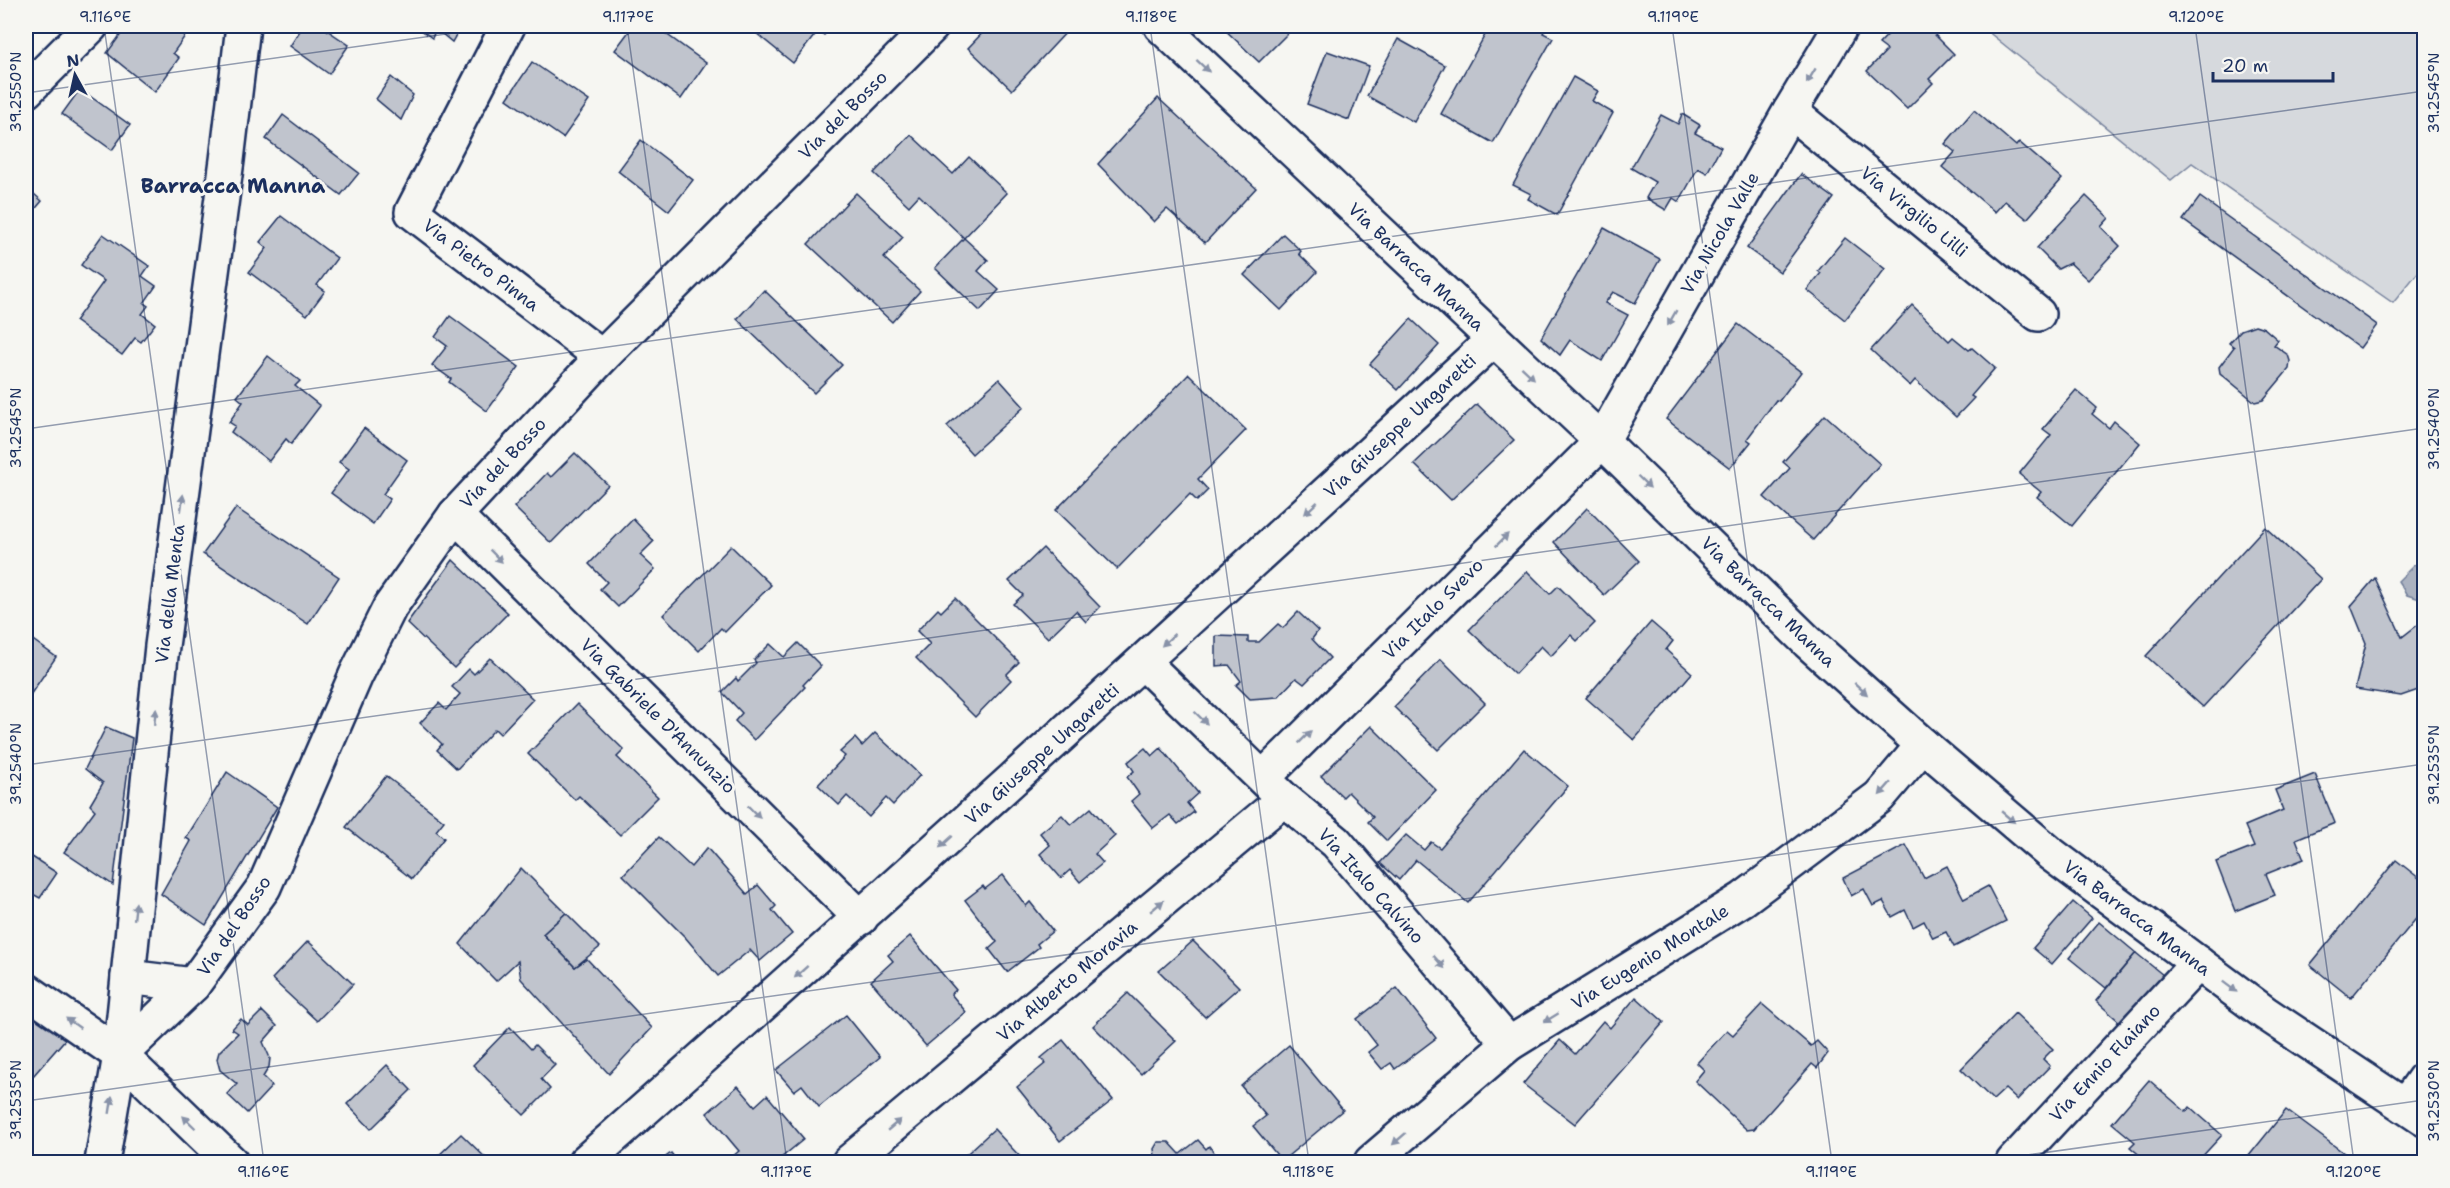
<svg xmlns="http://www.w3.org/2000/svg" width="2450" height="1188" font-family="'Shantell Sans',sans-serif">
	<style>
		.green { fill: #d6d9dd; stroke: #78849e; stroke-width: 1.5 }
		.water { fill: #abb2c0; stroke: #717e99; stroke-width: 1.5 }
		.building { fill: #c0c4cd; stroke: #1b2f5e; stroke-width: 1.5 }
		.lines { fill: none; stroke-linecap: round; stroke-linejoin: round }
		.street-casing { stroke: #1b2f5e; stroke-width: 38 }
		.secondary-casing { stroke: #1b2f5e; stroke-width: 38 }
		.street { stroke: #f6f6f2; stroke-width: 33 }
		.secondary { stroke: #f6f6f2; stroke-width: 33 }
		.oneway { fill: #8892a8 }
		.ticks { fill: none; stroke: #1b2f5e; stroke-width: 1.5; stroke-opacity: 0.45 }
		.labels { text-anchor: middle; stroke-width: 6; stroke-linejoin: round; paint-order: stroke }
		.street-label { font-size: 18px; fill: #1b2f5e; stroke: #f6f6f2 }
		.quarter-label { font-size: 21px; font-weight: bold; fill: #1b2f5e; stroke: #f6f6f2 }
		.neatline { fill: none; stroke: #1b2f5e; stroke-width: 2 }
		.ticks-label { font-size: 15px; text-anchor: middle; fill: #1b2f5e }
	</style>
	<rect width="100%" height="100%" fill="#f6f6f2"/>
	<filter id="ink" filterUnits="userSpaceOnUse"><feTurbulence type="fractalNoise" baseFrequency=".0167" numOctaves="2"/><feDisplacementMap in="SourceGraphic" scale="12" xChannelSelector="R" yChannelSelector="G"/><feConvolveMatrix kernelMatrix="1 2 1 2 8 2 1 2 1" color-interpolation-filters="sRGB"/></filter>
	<g filter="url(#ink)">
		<polygon class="green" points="1981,26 2424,26 2424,265 2393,303 2192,163 2171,180"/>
		<polygon class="water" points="2424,559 2424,599 2423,600 2407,595 2398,581 2413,566"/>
		<g class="building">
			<polygon points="127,26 170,26 185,36 173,53 179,58 155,92 107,53"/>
			<polygon points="303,26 321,26 349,45 329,74 290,46"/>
			<polygon points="416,26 461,26 452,42 436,29 432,38"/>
			<polygon points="633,26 655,26 706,63 681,99 615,50"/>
			<polygon points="762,26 832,26 824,35 818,31 793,63 756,33"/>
			<polygon points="989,26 1068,26 1070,28 1012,90 968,48"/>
			<polygon points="1221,26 1295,26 1259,62"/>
			<polygon points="1490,26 1547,26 1543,33 1553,38 1493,143 1441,114"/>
			<polygon points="1896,26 1926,26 1954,54 1929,79 1933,83 1907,109 1867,71 1887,50 1879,44"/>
			<polygon points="1398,39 1445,65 1414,122 1367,96"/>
			<polygon points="1327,51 1369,66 1349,120 1307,104"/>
			<polygon points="532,62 589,101 563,138 507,99"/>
			<polygon points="391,77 413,95 401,120 376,99"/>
			<polygon points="1573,77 1598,91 1592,101 1613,113 1557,215 1528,199 1531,194 1513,185"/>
			<polygon points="80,89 130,125 112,150 62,114"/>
			<polygon points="1158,98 1256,188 1205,243 1167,209 1154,222 1098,164"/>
			<polygon points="1974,110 2016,146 2019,142 2062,179 2027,219 2005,201 1995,212 1942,167 1955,152 1945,144"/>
			<polygon points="1682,114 1700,125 1695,133 1721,147 1707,173 1698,168 1679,202 1673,198 1666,210 1646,198 1655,182 1631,168 1661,115 1678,124"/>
			<polygon points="283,115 359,173 341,195 266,139"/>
			<polygon points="911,135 953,174 969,157 1007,193 964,238 919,195 909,206 874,173"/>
			<polygon points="641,140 693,180 669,211 618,171"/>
			<polygon points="1801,174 1834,198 1780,272 1747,248"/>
			<polygon points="26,187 42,201 26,220"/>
			<polygon points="856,193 903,237 884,258 920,291 892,322 808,244"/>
			<polygon points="2086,196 2109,218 2101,227 2120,246 2088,280 2070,263 2058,269 2037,248"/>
			<polygon points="2200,197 2377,325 2360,348 2183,220"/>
			<polygon points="281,216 337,258 317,285 325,291 307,315 249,272 267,248 260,242"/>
			<polygon points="1604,228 1660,259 1635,303 1613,292 1605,303 1628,315 1602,361 1570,340 1560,355 1541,338"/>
			<polygon points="103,234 149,266 142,276 156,286 144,303 148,306 142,314 155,324 141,342 135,338 122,355 75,321 104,281 81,265"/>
			<polygon points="1283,234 1301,251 1299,254 1317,272 1281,310 1244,275"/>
			<polygon points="964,238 988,260 978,271 999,290 980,311 935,268"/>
			<polygon points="1845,238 1885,269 1845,320 1807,290 1821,273 1818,271"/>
			<polygon points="764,290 842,365 814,393 737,319"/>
			<polygon points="1912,305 1949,341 1953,337 1969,350 1972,348 1995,368 1971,396 1974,398 1956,417 1915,380 1910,386 1871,350"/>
			<polygon points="450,316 519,367 487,411 449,382 451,379 432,365 447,346 435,337"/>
			<polygon points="1411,319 1439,345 1398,390 1370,364"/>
			<polygon points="1738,324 1801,372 1779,401 1776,400 1747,439 1751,442 1730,468 1666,419"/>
			<polygon points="2255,325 2264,328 2278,340 2274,345 2288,355 2290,361 2289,369 2263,400 2255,402 2220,373 2219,367 2234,347 2229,343 2241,330"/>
			<polygon points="268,356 300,381 295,386 320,406 291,444 286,439 269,461 231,432 235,426 229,422 243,402 237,397"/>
			<polygon points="1189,374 1246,430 1198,479 1208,490 1197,501 1190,494 1117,569 1056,510"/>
			<polygon points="999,379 1024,407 972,454 947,426"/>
			<polygon points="2076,390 2097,408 2092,414 2109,428 2114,421 2140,443 2072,526 2037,497 2041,492 2019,474 2051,435 2043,429"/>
			<polygon points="1477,404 1514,440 1451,500 1414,464"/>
			<polygon points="1825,415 1880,464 1813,540 1764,497 1790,468 1783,462"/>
			<polygon points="364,428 407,460 383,494 390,499 373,524 331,493 349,469 339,462"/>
			<polygon points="575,453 608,485 551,543 514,507 547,473 551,477"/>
			<polygon points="236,508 339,577 308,624 203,554"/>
			<polygon points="1587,508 1639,561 1604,595 1554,542"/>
			<polygon points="633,519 654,541 640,555 655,569 618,607 600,589 607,582 589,564"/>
			<polygon points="2265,527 2321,579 2203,707 2146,656"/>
			<polygon points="731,546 771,585 725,632 721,628 699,651 663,615"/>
			<polygon points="1043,548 1100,607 1086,622 1076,611 1048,638 1013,604 1023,595 1009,581"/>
			<polygon points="453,560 508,613 454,668 407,623"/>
			<polygon points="1527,571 1550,594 1558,586 1595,623 1577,641 1571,635 1551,656 1541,646 1515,674 1469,630"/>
			<polygon points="2375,578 2402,637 2424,620 2424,688 2401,696 2355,689 2366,643 2351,606"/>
			<polygon points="955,598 1019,662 1006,675 1011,680 975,717 916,658 930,644 917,631 938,609 941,612"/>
			<polygon points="1298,612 1318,631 1312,639 1330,658 1304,684 1296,678 1278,697 1250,699 1236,685 1241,681 1229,665 1216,666 1216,636 1248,637 1248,642 1259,642 1278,624 1283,628"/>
			<polygon points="1651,622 1673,641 1666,650 1692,673 1634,740 1586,698"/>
			<polygon points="26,635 56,657 26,701"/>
			<polygon points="798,643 821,666 803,685 805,687 754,740 735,721 742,713 722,692 736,678 738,681 756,663 754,660 770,644 784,657"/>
			<polygon points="490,658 533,699 500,734 495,729 457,769 437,750 442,744 420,723 439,703 446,710 460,694 452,687 469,669 474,674"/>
			<polygon points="1441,659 1485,703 1438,750 1394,707"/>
			<polygon points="577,704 624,750 617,757 658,797 620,835 579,796 575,800 528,754"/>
			<polygon points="1371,726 1436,790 1387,841 1368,822 1373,817 1348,792 1343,797 1321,776"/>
			<polygon points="106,727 132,738 113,885 64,852 95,810 90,805 103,783 85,769"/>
			<polygon points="875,733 920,775 893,805 886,798 869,817 847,796 839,805 818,785 845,756 840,752 855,738 862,746"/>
			<polygon points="1145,748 1152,756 1161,748 1198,793 1187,803 1194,812 1178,824 1170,815 1153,828 1131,801 1139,794 1127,777 1134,771 1128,762"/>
			<polygon points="1524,749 1568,786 1468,903 1416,860 1399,880 1380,863 1406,835 1424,850 1431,842 1440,848"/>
			<polygon points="227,772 277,807 206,925 161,894 191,841 186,838"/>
			<polygon points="2315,774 2335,823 2296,839 2304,859 2266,874 2275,895 2235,911 2216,862 2254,847 2245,826 2283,810 2275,790"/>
			<polygon points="386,776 444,821 436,831 444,838 412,879 346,827"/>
			<polygon points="1091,808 1115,836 1095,854 1103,863 1080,882 1070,870 1061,878 1040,854 1050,845 1040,833 1062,815 1071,825"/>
			<polygon points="659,837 691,867 707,848 747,894 758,885 776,906 772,910 792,934 760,961 750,950 718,976 685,937 623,875"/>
			<polygon points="1906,845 1924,878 1947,866 1964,899 1988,886 2006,921 1954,947 1946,932 1933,938 1924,921 1913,927 1905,910 1892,917 1883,901 1873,906 1864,889 1851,896 1843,878"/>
			<polygon points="26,853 57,873 40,898 29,892 26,897"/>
			<polygon points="2396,860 2424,882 2424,909 2351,998 2310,965"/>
			<polygon points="521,868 566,913 543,934 575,967 587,959 652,1028 609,1074 521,979 518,961 496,981 460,944"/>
			<polygon points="1003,875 1026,906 1030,902 1053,931 1037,944 1039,947 1007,972 989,949 997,942 965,900 983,886 985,889"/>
			<polygon points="2073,902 2092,918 2052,964 2033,948"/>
			<polygon points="566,913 600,947 575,967 543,934"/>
			<polygon points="2099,922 2136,953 2106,988 2069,958"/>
			<polygon points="910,936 956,990 951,994 966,1012 926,1046 871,981 893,961 888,955"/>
			<polygon points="308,941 353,984 317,1021 272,979"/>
			<polygon points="1193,941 1239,987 1205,1017 1159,971"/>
			<polygon points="2136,953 2163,975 2122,1024 2096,1001"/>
			<polygon points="1397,988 1436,1038 1395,1069 1391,1063 1382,1069 1368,1052 1377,1045 1357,1019"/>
			<polygon points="1128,993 1176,1041 1141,1074 1093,1026"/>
			<polygon points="1636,997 1664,1022 1575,1124 1523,1084 1560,1040 1575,1054 1603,1021 1610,1028"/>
			<polygon points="1762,1004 1811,1046 1817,1041 1828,1053 1817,1068 1812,1064 1754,1129 1747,1130 1695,1081 1704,1070 1697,1063 1727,1030 1733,1035"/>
			<polygon points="26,1005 68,1036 26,1084"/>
			<polygon points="262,1011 277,1026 263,1042 270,1058 269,1067 263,1077 272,1086 247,1113 227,1094 237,1084 220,1070 217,1059 219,1052 238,1033 232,1029 241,1019 248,1025"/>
			<polygon points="2015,1013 2053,1049 2043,1059 2050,1066 2017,1100 2005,1089 1993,1100 1961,1069"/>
			<polygon points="846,1015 880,1057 819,1107 802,1085 794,1091 776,1070"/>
			<polygon points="510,1027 531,1049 535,1045 555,1065 541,1079 550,1089 524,1115 473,1065"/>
			<polygon points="1063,1040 1113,1100 1060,1141 1017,1087 1046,1063 1041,1058"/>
			<polygon points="1289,1045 1343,1110 1282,1161 1253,1126 1266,1116 1241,1086"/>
			<polygon points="387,1065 411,1090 371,1129 347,1104"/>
			<polygon points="2149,1080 2186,1112 2190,1107 2222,1135 2197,1162 2148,1162 2130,1147 2135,1142 2112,1123"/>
			<polygon points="738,1086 755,1106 767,1095 804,1139 776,1162 737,1162 732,1157 739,1151 707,1113"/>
			<polygon points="2286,1110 2356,1162 2244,1162"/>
			<polygon points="994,1129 1025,1162 958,1162"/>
			<polygon points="461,1134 490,1162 437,1162 434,1160"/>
			<polygon points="1198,1140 1206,1149 1209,1146 1222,1162 1148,1162 1155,1156 1154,1149 1158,1142 1169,1142 1180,1154"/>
			<polygon points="671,1153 678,1162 659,1162"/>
		</g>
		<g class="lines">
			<g class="street-casing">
				<g id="street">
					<polyline points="508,26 412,212 602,357"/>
					<polyline points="26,91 91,26"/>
					<polyline points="1790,111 2038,314"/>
					<polyline points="455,515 861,918"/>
					<polyline points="1144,663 1284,799 1336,842 1509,1044"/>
					<polyline points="1263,778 1602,441 1790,111 1841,26"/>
					<polyline points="128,977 193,985"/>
					<polyline points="26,990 120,1055 231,1162"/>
					<polyline points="120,1055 193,985 264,887 356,675 390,607 455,515 602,357 932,26"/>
					<polyline points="2405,1106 2424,1079"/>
					<path d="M585,1162C891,892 1193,617 1493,340"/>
					<polyline points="849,1162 1284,799"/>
					<polyline points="1371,1162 1509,1044 1743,899 1879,797 1923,745"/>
					<polyline points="2013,1162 2198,963"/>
				</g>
			</g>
			<g class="secondary-casing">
				<g id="secondary">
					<polyline points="1161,26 1602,441 1808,642 1923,745 2051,854 2265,1013 2424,1119"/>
					<polyline points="102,1162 120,1055 162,646 227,160 243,26"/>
				</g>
			</g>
			<use href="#street" class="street"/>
			<use href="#secondary" class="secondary"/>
		</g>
		<defs><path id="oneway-solid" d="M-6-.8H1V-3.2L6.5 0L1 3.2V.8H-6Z" transform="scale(1.5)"/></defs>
		<g class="oneway">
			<use href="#oneway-solid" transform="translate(1203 66) rotate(43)"/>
			<use href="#oneway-solid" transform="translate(1811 76) rotate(121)"/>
			<use href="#oneway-solid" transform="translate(1672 318) rotate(120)"/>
			<use href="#oneway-solid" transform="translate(1528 373) rotate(43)"/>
			<use href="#oneway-solid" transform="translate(1644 482) rotate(44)"/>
			<use href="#oneway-solid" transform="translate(182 503) rotate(-82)"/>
			<use href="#oneway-solid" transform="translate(1311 508) rotate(137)"/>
			<use href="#oneway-solid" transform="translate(1502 540) rotate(-45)"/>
			<use href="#oneway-solid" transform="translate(496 556) rotate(45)"/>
			<use href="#oneway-solid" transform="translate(1168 640) rotate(137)"/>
			<use href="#oneway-solid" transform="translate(1861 689) rotate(42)"/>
			<use href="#oneway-solid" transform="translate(155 717) rotate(-84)"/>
			<use href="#oneway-solid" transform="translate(1201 718) rotate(44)"/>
			<use href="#oneway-solid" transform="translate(1305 737) rotate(-45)"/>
			<use href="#oneway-solid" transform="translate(1885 789) rotate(131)"/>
			<use href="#oneway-solid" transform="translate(754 812) rotate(45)"/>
			<use href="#oneway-solid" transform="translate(2008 817) rotate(40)"/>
			<use href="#oneway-solid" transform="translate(946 842) rotate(138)"/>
			<use href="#oneway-solid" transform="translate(1157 906) rotate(-40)"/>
			<use href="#oneway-solid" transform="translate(135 911) rotate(-84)"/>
			<use href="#oneway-solid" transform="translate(1439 962) rotate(49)"/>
			<use href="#oneway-solid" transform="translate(801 972) rotate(138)"/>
			<use href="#oneway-solid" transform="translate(2230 987) rotate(37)"/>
			<use href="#oneway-solid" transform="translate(1551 1018) rotate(148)"/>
			<use href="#oneway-solid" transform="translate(73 1023) rotate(-145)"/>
			<use href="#oneway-solid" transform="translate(111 1105) rotate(-81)"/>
			<use href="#oneway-solid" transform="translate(189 1122) rotate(-136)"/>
			<use href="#oneway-solid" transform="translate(894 1125) rotate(-40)"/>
			<use href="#oneway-solid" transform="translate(1399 1139) rotate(139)"/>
		</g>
	</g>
	<path class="ticks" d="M104,26L264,1162M627,26L787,1162M1150,26L1309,1162M1672,26L1832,1162M2195,26L2354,1162M26,93L503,26M26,429L2424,91M26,765L2424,428M26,1101L2424,764M1977,1162L2424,1100"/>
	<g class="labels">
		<g class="street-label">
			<text transform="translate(843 115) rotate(-45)" y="6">Via del Bosso</text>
			<text transform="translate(1914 212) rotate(39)" y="6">Via Virgilio Lilli</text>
			<text transform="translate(1720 233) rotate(-60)" y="6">Via Nicola Valle</text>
			<text transform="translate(481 265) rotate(37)" y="6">Via Pietro Pinna</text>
			<text transform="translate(1416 267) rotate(43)" y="6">Via Barracca Manna</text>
			<text transform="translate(1400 426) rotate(-43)" y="6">Via Giuseppe Ungaretti</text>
			<text transform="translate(503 463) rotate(-47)" y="6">Via del Bosso</text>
			<text transform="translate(170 594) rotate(-83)" y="6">Via della Menta</text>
			<text transform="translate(1768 602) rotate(44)" y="6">Via Barracca Manna</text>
			<text transform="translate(1433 609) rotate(-45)" y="6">Via Italo Svevo</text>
			<text transform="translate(658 716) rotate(45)" y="6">Via Gabriele D'Annunzio</text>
			<text transform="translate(1042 754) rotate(-42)" y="6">Via Giuseppe Ungaretti</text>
			<text transform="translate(1371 886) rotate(48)" y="6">Via Italo Calvino</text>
			<text transform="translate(2137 918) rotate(37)" y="6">Via Barracca Manna</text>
			<text transform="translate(234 926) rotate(-56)" y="6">Via del Bosso</text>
			<text transform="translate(1650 957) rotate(-32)" y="6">Via Eugenio Montale</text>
			<text transform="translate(1067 981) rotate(-40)" y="6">Via Alberto Moravia</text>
			<text transform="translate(2105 1063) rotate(-47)" y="6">Via Ennio Flaiano</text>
		</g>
		<g class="quarter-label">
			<text x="233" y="193">Barracca Manna</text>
		</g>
	</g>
	<rect width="2450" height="1188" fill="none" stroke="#f6f6f2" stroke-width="66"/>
	<g transform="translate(75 75) rotate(352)" stroke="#f6f6f2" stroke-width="4.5" paint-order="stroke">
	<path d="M0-4.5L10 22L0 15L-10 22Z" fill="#1b2f5e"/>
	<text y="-9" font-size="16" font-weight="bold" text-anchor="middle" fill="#1b2f5e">N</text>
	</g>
	<path d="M2213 72v9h120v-9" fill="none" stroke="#1b2f5e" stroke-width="3"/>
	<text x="2222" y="72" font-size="18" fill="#1b2f5e" stroke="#f6f6f2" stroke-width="4.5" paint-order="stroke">20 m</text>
	<rect x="33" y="33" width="2384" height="1122" class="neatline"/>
	<g class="ticks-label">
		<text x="105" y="22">9.116°E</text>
		<text x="628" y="22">9.117°E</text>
		<text x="1151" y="22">9.118°E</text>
		<text x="1673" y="22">9.119°E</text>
		<text x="2196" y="22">9.120°E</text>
		<text transform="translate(16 92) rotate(-90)" y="5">39.2550°N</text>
		<text transform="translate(2434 93) rotate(-90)" y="5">39.2545°N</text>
		<text transform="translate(16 428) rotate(-90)" y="5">39.2545°N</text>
		<text transform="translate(2434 429) rotate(-90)" y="5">39.2540°N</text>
		<text transform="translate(16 764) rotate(-90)" y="5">39.2540°N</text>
		<text transform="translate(2434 765) rotate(-90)" y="5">39.2535°N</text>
		<text transform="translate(16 1100) rotate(-90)" y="5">39.2535°N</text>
		<text transform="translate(2434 1101) rotate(-90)" y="5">39.2530°N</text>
		<text x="263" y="1177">9.116°E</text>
		<text x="786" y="1177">9.117°E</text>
		<text x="1308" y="1177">9.118°E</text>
		<text x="1831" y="1177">9.119°E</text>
		<text x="2353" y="1177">9.120°E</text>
	</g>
</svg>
